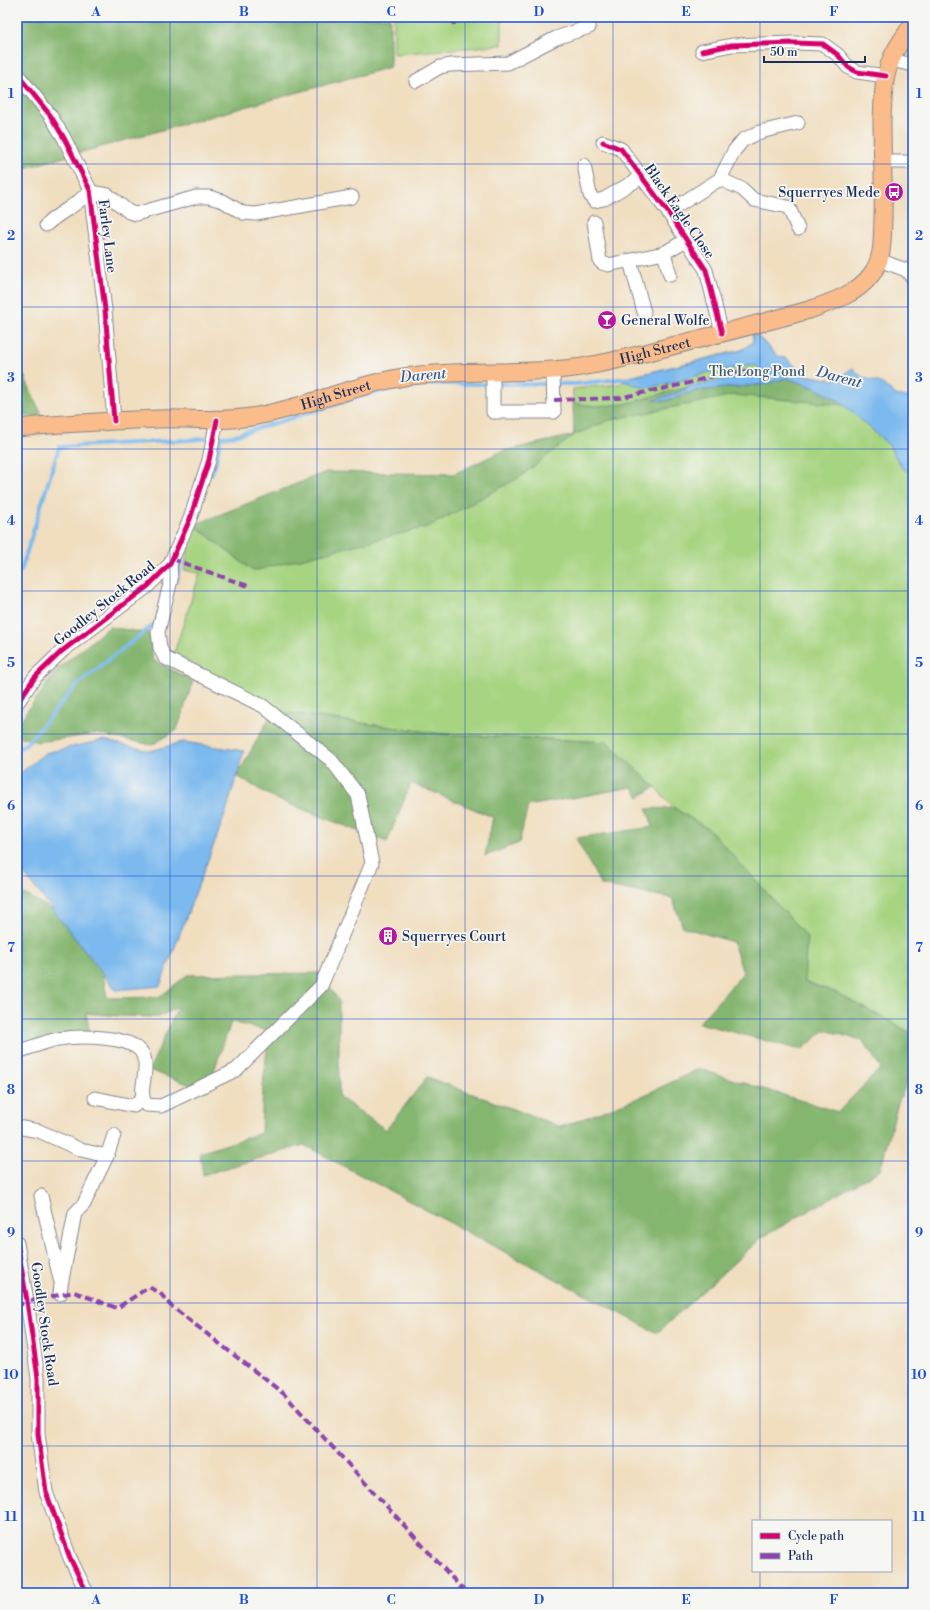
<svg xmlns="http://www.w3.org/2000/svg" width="930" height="1610" font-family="'Libre Bodoni',serif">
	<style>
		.green { fill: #a7d481; stroke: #618270 }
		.forest { fill: #85b66f; stroke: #507266 }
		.water { fill: #7bb9ee; stroke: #4b74a6 }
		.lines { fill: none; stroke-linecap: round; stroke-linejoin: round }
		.stream { stroke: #7bb9ee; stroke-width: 4 }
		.minor-casing { stroke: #86868e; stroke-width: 15 }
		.major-casing { stroke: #86868e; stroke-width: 19 }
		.minor { stroke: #fff; stroke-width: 13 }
		.major { stroke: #f9bc8a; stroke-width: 17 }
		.quiet { stroke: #8e44ad; stroke-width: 4; stroke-dasharray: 8 4; stroke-linecap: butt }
		.cycleway-casing { stroke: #f6f6f2; stroke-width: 8 }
		.cycleway { stroke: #d6006c; stroke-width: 5 }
		.grid { fill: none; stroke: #1d4ed8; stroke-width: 1; stroke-opacity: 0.55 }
		.labels { text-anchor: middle; stroke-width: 3.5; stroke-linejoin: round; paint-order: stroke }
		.poi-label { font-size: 14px; fill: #1b2f5e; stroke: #f6f6f2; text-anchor: start }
		.street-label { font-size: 14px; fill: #1b2f5e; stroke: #f6f6f2 }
		.park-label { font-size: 14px; fill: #3e5867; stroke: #f6f6f2 }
		.water-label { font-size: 15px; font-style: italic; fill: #385889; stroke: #f6f6f2 }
		.neatline { fill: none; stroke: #1d4ed8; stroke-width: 1.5 }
		.grid-label { font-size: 13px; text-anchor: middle; font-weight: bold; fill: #1d4ed8 }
	</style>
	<rect width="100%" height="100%" fill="#f6f6f2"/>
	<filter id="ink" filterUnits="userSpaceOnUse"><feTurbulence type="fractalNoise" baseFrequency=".025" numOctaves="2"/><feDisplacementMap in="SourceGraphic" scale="8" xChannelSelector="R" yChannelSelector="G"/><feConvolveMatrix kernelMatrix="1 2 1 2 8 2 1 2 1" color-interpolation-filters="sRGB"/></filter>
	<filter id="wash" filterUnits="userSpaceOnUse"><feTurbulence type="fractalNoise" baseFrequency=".012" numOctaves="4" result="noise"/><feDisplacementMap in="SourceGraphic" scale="16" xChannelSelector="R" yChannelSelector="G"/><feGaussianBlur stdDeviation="0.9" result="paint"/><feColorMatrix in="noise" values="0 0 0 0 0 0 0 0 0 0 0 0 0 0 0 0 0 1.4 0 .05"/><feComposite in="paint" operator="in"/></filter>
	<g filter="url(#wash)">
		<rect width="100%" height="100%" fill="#f0debf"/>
		<g class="green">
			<polygon points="394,17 502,17 502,45 394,54"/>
			<polygon points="752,331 778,356 787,359 805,375 834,380 845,405 889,445 902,468 913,474 913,1034 835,992 804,982 710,830 674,808 655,787 607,742 442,734 273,711 174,653 200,573 184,570 194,525 253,571 574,435 573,389 620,384 626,378 742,350 753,342"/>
		</g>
		<g class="forest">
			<polygon points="17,17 390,17 390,67 17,170"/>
			<polygon points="17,360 42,416 17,416"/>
			<path d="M786,378C806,385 828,391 845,405L734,395L610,420L574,435L520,477L430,526L253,571L194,525L326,472L454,474L500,452L574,435L573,403L594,406L624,404L691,386L680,392L655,400L664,401L695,391L767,384Z"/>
			<polygon points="109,627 149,633 153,660 193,681 177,730 152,745 97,734 38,742 17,736 17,725 58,669"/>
			<polygon points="273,711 442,734 607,742 655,787 639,797 632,787 528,806 519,843 485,856 493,817 411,783 387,842 276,799 237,776"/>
			<polygon points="674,808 710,830 807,937 804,982 835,992 913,1034 913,1068 898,1103 880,1170 761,1238 657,1333 304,1145 203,1175 200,1153 261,1133 263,1086 269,1031 231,1022 207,1091 149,1070 178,1007 159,1017 119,1016 86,1013 90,1034 17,1043 17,885 24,894 96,934 107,998 160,997 187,975 320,973 339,1001 339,1097 386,1130 427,1077 561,1127 638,1098 699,1069 838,1112 881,1068 863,1041 825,1030 801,1050 699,1023 743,973 733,942 683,927 672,898 601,885 576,838 653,827 647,809"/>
		</g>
		<g class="water">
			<polygon points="752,331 778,356 787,359 805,375 834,380 853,368 862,377 881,383 896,395 913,398 913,474 902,468 889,445 841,402 813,387 786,378 767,384 695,391 664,401 654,400 680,392 691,386 755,374 761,370 756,365 709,372 675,382 646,388 623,381 626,378 742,350 753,342"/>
			<polygon points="103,740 150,751 183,742 244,751 225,815 160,986 116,990 17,865 17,776 45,753"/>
		</g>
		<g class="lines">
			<g class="stream">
				<polyline points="211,475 216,462 221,437"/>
				<polyline points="17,571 21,571 59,447 188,440 233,436 376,392 422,384 576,384 629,378"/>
				<polyline points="176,581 187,541"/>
				<polyline points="17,750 27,743 79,683 157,622"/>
			</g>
		</g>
	</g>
	<g filter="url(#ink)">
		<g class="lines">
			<g class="minor-casing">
				<g id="minor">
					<polyline points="702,51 732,45 794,43 823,44 838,55 848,67 857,72 886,76"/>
					<polyline points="891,60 913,65"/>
					<polyline points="17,74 50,115 64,138 90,190 105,310 114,421"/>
					<polyline points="416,81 440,67 450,65 508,63 556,38 589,27 588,17"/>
					<polyline points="603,142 621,149 668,212 706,270 722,333"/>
					<polyline points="883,162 913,162"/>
					<polyline points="584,165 590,195 594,201 604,199 642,177"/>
					<polyline points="720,179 742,189 754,200 788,207 790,210 798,229"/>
					<polyline points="90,192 108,195 129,212 136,214 196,197 209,197 223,201 243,213 256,214 352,197"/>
					<polyline points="668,212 720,179 734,151 743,140 760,132 798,123"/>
					<polyline points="594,222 600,261 602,263 608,265 664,253 686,240"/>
					<path d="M46,225C60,211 78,206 90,190"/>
					<polyline points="664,253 670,275"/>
					<polyline points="879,260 906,270 913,278"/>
					<polyline points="630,261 644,312"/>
					<polyline points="493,373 493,412 554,412 553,370"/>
					<polyline points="17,703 35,677 62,651 148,586 170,564 190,519 209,460 217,420"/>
					<path d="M17,1052C30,1048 44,1042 58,1039C77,1036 137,1034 144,1057C149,1073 137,1091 146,1105L161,1106L236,1070L321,986L372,863L358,795L331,760L263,706L165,658L160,648L158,632L171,580L170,564"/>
					<polyline points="95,1098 134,1106 142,1098"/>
					<polyline points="17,1127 39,1131 81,1150 107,1156"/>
					<polyline points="41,1196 60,1279"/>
					<polyline points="17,1243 27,1301 38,1378 38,1434 46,1492 70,1558 87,1593"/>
					<polyline points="60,1294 61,1285 75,1213 84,1204 90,1191 107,1156 114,1135"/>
				</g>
			</g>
			<g class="major-casing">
				<g id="major">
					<path id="s1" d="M17,428C64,423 111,421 158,419C189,418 220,422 251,417C303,409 352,385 404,377C460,369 517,375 574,368C606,364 637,355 668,347C715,335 762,323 809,310C832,302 857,294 871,275C884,258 882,239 883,219C884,186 882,153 882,120C883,100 883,78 891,60C896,47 905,35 913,24"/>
				</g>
			</g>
			<use href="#minor" class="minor"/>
			<use href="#major" class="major"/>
			<g class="quiet">
				<polyline points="453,17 454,25"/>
				<polyline points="554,400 618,398 685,384 713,376 752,370"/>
				<polyline points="172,559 251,587"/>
				<polyline points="17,1307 27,1301 74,1292 117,1308 149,1287 161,1294 170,1305 284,1394 466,1593"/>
				<polyline points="17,1401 18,1407 17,1410"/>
			</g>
			<g class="cycleway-casing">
				<g id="cycleway">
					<polyline points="702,51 732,45 794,43 823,44 838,55 848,67 857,72 886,76"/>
					<polyline points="17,74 50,115 64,138 90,190 105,310 114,421"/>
					<polyline points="603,142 621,149 668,212 706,270 722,333"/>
					<polyline points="17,703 35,677 62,651 148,586 170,564 190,519 209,460 217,420"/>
					<polyline points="17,1243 27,1301 38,1378 38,1434 46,1492 70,1558 87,1593"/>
				</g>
			</g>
			<use href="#cycleway" class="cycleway"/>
		</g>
	</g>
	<path class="grid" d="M170,17V1593M317,17V1593M465,17V1593M613,17V1593M760,17V1521M17,164H913M17,307H913M17,449H913M17,591H913M17,734H913M17,876H913M17,1019H913M17,1161H913M17,1303H913M17,1446H913M760,1571V1593"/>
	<defs>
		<g id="bus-disc" transform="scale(1)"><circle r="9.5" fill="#b5179e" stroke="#f6f6f2"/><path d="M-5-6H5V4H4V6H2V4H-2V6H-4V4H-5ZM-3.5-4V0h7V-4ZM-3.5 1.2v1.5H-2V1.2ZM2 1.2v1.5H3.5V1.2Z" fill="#fff"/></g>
		<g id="bar-disc" transform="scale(1)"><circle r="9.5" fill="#b5179e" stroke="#f6f6f2"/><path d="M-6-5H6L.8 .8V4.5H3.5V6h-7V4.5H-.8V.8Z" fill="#fff"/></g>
		<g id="building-disc" transform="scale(1)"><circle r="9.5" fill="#b5179e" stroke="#f6f6f2"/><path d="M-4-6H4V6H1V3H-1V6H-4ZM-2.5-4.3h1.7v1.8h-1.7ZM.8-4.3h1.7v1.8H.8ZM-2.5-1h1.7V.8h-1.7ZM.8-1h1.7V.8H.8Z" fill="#fff"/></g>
	</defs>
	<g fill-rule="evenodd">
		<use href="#bus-disc" x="894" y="192"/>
		<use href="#bar-disc" x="607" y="320"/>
		<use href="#building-disc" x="388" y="936"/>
	</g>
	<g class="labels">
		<g class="poi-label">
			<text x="880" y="197" text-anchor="end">Squerryes Mede</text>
			<text x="621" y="325">General Wolfe</text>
			<text x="402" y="941">Squerryes Court</text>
		</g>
		<g class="street-label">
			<text transform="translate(680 211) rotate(55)" y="5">Black Eagle Close</text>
			<text transform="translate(108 236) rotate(83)" y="5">Farley Lane</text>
			<text dy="5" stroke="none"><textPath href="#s1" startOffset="646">High Street</textPath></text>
			<text dy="5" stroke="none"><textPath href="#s1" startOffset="322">High Street</textPath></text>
			<text transform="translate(104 603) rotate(-39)" y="5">Goodley Stock Road</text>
			<text transform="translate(45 1324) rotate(82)" y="5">Goodley Stock Road</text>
		</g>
		<g class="park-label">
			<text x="757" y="376">The Long Pond</text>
		</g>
		<g class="water-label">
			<text transform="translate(423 375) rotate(-5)" y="5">Darent</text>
			<text transform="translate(839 377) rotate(15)" y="5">Darent</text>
		</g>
	</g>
	<rect width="930" height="1610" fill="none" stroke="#f6f6f2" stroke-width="44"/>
	<rect x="752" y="1520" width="140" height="52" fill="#f6f6f2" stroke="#9ea6b7"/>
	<rect x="760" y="1533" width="20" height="6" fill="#d6006c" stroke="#9ea6b7"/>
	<text x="788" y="1540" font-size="12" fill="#1b2f5e">Cycle path</text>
	<rect x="760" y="1553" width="20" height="6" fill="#8e44ad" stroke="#9ea6b7"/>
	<text x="788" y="1560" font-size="12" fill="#1b2f5e">Path</text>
	<path d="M764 56v6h101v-6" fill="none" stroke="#1b2f5e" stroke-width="2"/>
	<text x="770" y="56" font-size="12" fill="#1b2f5e" stroke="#f6f6f2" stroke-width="3" paint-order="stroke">50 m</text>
	<rect x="22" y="22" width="886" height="1566" class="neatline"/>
	<g class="grid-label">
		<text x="96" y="16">A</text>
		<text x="244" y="16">B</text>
		<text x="391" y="16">C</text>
		<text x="539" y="16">D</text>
		<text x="686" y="16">E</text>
		<text x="834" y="16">F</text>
		<text x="11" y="98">1</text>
		<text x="919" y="98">1</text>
		<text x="11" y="240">2</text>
		<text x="919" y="240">2</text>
		<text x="11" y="382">3</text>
		<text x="919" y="382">3</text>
		<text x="11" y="525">4</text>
		<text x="919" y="525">4</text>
		<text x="11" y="667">5</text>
		<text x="919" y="667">5</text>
		<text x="11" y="810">6</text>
		<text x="919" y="810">6</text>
		<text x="11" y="952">7</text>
		<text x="919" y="952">7</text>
		<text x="11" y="1094">8</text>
		<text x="919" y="1094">8</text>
		<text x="11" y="1237">9</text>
		<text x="919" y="1237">9</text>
		<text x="11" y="1379">10</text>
		<text x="919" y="1379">10</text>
		<text x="11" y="1521">11</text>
		<text x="919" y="1521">11</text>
		<text x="96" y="1604">A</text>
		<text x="244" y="1604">B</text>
		<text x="391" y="1604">C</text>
		<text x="539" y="1604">D</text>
		<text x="686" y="1604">E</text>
		<text x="834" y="1604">F</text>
	</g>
</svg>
